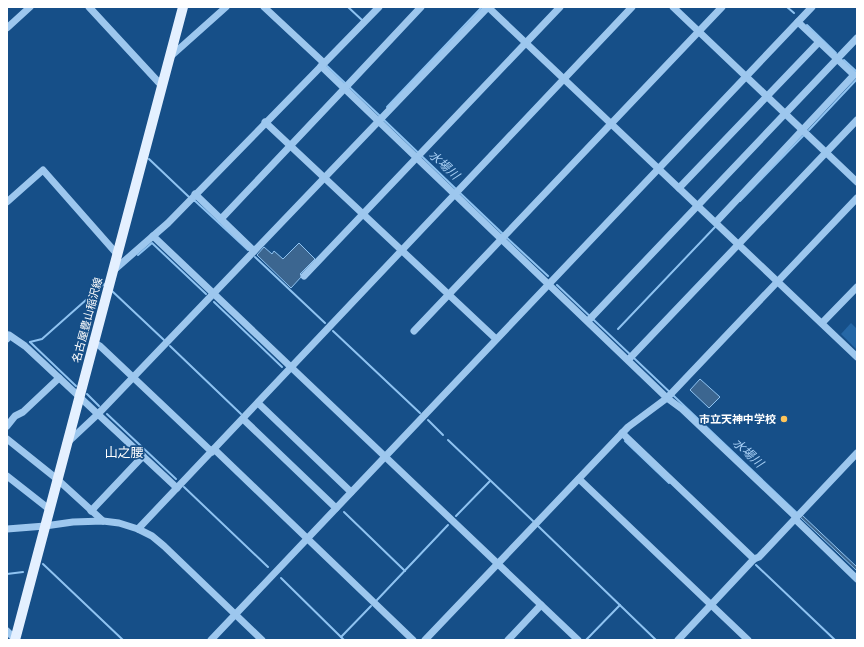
<svg xmlns="http://www.w3.org/2000/svg" width="864" height="647" font-family="'Work Sans','Noto Sans JP',sans-serif">
	<style>
		.green { fill: #2567a6 }
		.water { fill: #3c6690; stroke: #8fc3f1 }
		.lines { fill: none; stroke-linecap: round; stroke-linejoin: round }
		.stream { stroke: #8fc3f1; stroke-width: 2 }
		.minor { stroke: #9dc7ee; stroke-width: 7 }
		.major { stroke: #e4f0ff; stroke-width: 10 }
		.poi-dot { fill: #ffc55a; stroke: #164f88; stroke-width: 1.5 }
		.labels { text-anchor: middle; stroke-width: 3.5; stroke-linejoin: round; paint-order: stroke }
		.street-label { font-size: 11px; fill: #fff; stroke: #164f88 }
		.poi-label { font-size: 11px; font-weight: bold; fill: #fff; stroke: #164f88; text-anchor: end }
		.water-label { font-size: 12px; font-style: italic; fill: #a8d0f6; stroke: #164f88 }
		.quarter-label { font-size: 13px; fill: #fff; stroke: #164f88 }
	</style>
	<rect width="100%" height="100%" fill="#164f88"/>
	<polygon class="green" points="851,323 857,329 857,350 841,334"/>
	<g class="water">
		<polygon points="299,243 315,259 300,274 302,276 291,288 257,255 264,247 272,254 274,251 283,259"/>
		<polygon points="700,379 720,397 709,408 690,390"/>
		<polygon points="802,515 857,567 857,571 800,517"/>
	</g>
	<g class="lines">
		<g class="stream">
			<polyline points="348,7 363,21"/>
			<polyline points="787,7 794,13"/>
			<polyline points="807,25 836,53"/>
			<polyline points="844,60 857,72"/>
			<polyline points="327,66 380,116"/>
			<polyline points="387,107 481,8"/>
			<polyline points="383,119 457,190"/>
			<polyline points="809,130 857,79"/>
			<polyline points="149,159 189,197"/>
			<polyline points="460,193 503,234"/>
			<polyline points="194,201 194,200 248,250"/>
			<polyline points="740,201 803,136"/>
			<polyline points="506,237 548,276"/>
			<polyline points="138,255 152,243 206,294"/>
			<polyline points="255,257 325,323"/>
			<polyline points="557,285 798,514"/>
			<polyline points="112,291 164,340"/>
			<polyline points="214,302 282,367"/>
			<polyline points="618,329 715,227"/>
			<polyline points="333,331 420,413"/>
			<polyline points="30,342 42,339 104,284"/>
			<polyline points="30,342 76,386"/>
			<polyline points="170,346 241,414"/>
			<polyline points="87,394 99,406"/>
			<polyline points="107,414 176,479"/>
			<polyline points="428,420 443,435"/>
			<polyline points="448,440 533,521"/>
			<polyline points="625,441 669,483"/>
			<polyline points="184,487 268,567"/>
			<polyline points="344,512 405,571"/>
			<polyline points="456,516 490,481"/>
			<polyline points="538,526 656,640"/>
			<polyline points="43,564 123,640"/>
			<polyline points="756,565 835,640"/>
			<polyline points="7,574 23,572"/>
			<polyline points="281,578 344,640"/>
			<polyline points="377,600 448,525"/>
			<polyline points="341,637 371,606"/>
			<polyline points="586,640 620,605"/>
		</g>
		<g class="minor">
			<polyline points="89,7 162,86"/>
			<polyline points="264,7 324,63"/>
			<polyline points="488,7 857,357"/>
			<polyline points="673,7 857,182"/>
			<polyline points="7,28 30,7"/>
			<polyline points="170,57 226,7"/>
			<polyline points="321,66 667,398 682,409 796,517"/>
			<polyline points="344,89 421,7"/>
			<polyline points="265,122 496,339"/>
			<polyline points="679,188 819,42"/>
			<polyline points="195,194 254,251"/>
			<polyline points="7,202 43,170 117,254"/>
			<polyline points="221,219 344,89"/>
			<polyline points="716,222 854,75 798,22"/>
			<polyline points="153,236 578,640"/>
			<polyline points="114,270 168,223 379,7"/>
			<polyline points="304,276 560,7"/>
			<polyline points="588,321 857,38"/>
			<polyline points="822,323 857,287"/>
			<polyline points="414,331 722,7"/>
			<polyline points="7,339 9,335 25,346 177,488"/>
			<polyline points="93,342 100,346 212,452"/>
			<polyline points="630,358 857,120"/>
			<polyline points="258,403 351,492"/>
			<polyline points="243,419 336,508"/>
			<polyline points="7,426 15,416 23,412 59,378"/>
			<polyline points="622,433 754,559"/>
			<polyline points="7,439 57,479 103,521"/>
			<polyline points="66,444 98,414 488,7"/>
			<polyline points="214,449 413,640"/>
			<polyline points="7,476 49,509"/>
			<polyline points="579,479 748,640"/>
			<polyline points="91,511 143,456"/>
			<polyline points="795,519 857,579"/>
			<polyline points="7,529 45,526 73,522 103,521 119,523 138,529 152,536 164,546 262,640"/>
			<polyline points="138,529 632,7"/>
			<polyline points="7,631 15,639"/>
			<polyline points="211,640 812,7"/>
			<polyline points="425,640 628,427 667,398 857,198"/>
			<polyline points="508,640 541,605"/>
			<polyline points="678,640 754,559 759,557 857,453"/>
		</g>
		<polyline class="major" points="15,640 183,7"/>
	</g>
	<circle class="poi-dot" cx="784" cy="419" r="4"/>
	<g class="labels">
		<g class="street-label">
			<text transform="translate(87 320) rotate(-75)" y="4">名古屋豊山稲沢線</text>
		</g>
		<g class="poi-label">
			<text x="776" y="423">市立天神中学校</text>
		</g>
		<g class="water-label">
			<text transform="translate(444 165) rotate(43)" y="4">水場川</text>
			<text transform="translate(748 453) rotate(43)" y="4">水場川</text>
		</g>
		<g class="quarter-label">
			<text x="124" y="457">山之腰</text>
		</g>
	</g>
	<rect width="864" height="647" fill="none" stroke="#ffffff" stroke-width="16"/>
</svg>
